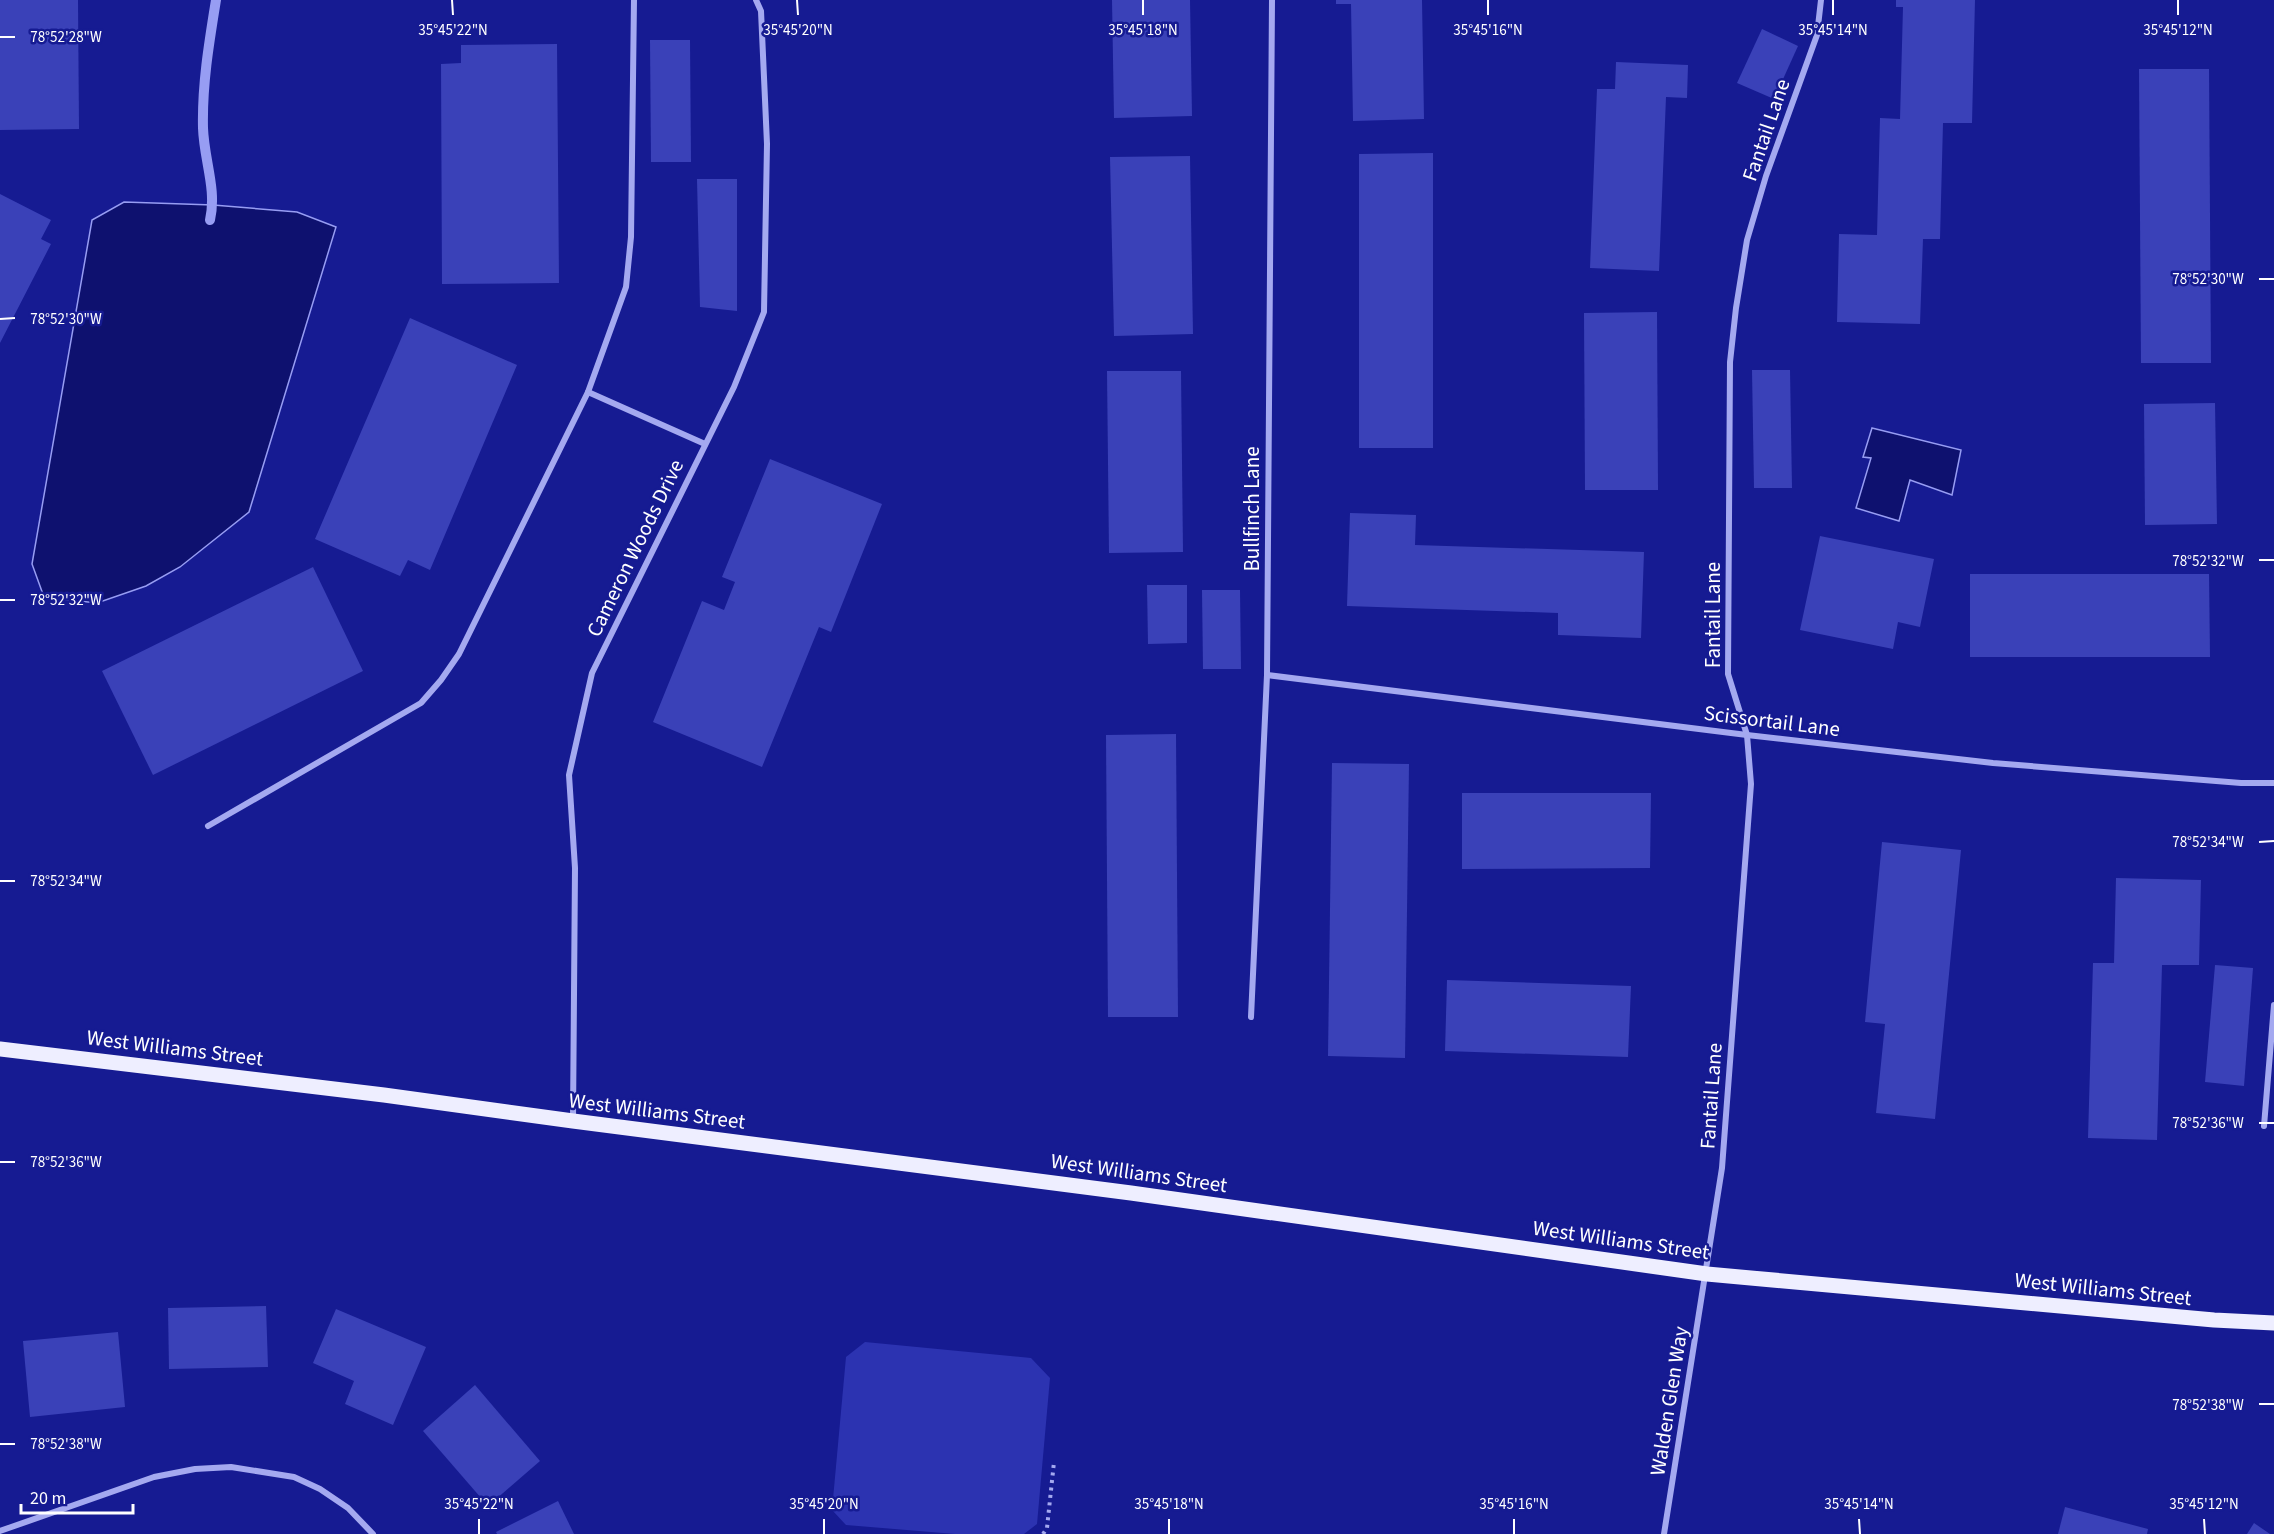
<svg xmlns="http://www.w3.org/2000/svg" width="2274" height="1534" font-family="'Source Sans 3',sans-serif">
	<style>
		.green { fill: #2c33b1 }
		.water { fill: #0e116f; stroke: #979df3; stroke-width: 1.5 }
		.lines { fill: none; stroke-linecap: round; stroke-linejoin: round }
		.stream { stroke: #979df3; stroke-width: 10 }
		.building { fill: #3a41b8 }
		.path { stroke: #a4a9f0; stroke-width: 4; stroke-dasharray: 3 4.5; stroke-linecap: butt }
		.minor { stroke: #a4a9f0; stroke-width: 6 }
		.primary { stroke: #eef; stroke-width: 15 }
		.ticks { fill: none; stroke: #fff; stroke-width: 2 }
		.labels { text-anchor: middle; stroke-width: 5; stroke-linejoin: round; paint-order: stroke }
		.street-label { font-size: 21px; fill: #fff; stroke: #161b92 }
		.ticks-label { font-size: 15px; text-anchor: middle; fill: #fff; stroke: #161b92; stroke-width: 5; stroke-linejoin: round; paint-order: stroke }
	</style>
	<rect width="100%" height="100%" fill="#161b92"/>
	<polygon class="green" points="865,1342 1031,1358 1050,1378 1037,1524 1024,1534 955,1534 846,1525 832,1510 846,1357"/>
	<g class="water">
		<polygon points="124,202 213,205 297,212 336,227 249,512 180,567 146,586 97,603 44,597 32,564 92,220"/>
		<polygon points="1872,428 1961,450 1952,495 1910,480 1899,521 1856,508 1871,458 1863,457"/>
	</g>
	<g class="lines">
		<path class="stream" d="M210,220C217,189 204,160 203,128C202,85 209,43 216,0"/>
	</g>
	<g class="building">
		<polygon points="0,0 78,0 79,129 0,130"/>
		<polygon points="1112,0 1190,0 1192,116 1114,118"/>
		<polygon points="1336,0 1422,0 1424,119 1353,121 1351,4 1336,4"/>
		<polygon points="1896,0 1975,0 1972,123 1943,123 1940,239 1923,239 1920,324 1837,322 1839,234 1877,235 1880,118 1900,119 1903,7 1896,7"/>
		<polygon points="1762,29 1798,46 1774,99 1737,83"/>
		<polygon points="650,40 690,40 691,162 651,162"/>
		<polygon points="557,44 559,283 442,284 441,64 461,63 461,45"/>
		<polygon points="1616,62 1688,65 1687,98 1666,97 1659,271 1590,268 1597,89 1615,89"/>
		<polygon points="2139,69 2209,69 2211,363 2141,363"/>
		<polygon points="1433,153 1433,448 1359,448 1359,154"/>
		<polygon points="1190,156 1193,334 1114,336 1110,157"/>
		<polygon points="697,179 737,179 737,311 700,307"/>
		<polygon points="0,194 51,220 41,239 51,244 0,343"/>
		<polygon points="1657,312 1658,490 1585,490 1584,313"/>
		<polygon points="410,318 517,365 430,570 408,560 400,576 315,539"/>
		<polygon points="1752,370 1790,370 1792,488 1754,488"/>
		<polygon points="1107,371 1181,371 1183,552 1109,553"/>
		<polygon points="2215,403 2217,524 2145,525 2144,404"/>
		<polygon points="770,459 882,504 831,632 819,627 762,767 653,722 702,601 724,610 735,582 722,577"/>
		<polygon points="1350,513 1416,515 1415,545 1644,552 1641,638 1558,635 1558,613 1347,606"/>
		<polygon points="1820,536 1934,559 1920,627 1898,622 1893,649 1800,630"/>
		<polygon points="313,567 363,671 153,775 102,671"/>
		<polygon points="1970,574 2209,574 2210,657 1970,657"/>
		<polygon points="1147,585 1187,585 1187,643 1148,644"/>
		<polygon points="1202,590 1240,590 1241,669 1203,669"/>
		<polygon points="1176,734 1178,1017 1108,1017 1106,735"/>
		<polygon points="1332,763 1409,764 1405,1058 1328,1056"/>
		<polygon points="1462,793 1651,793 1650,868 1462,869"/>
		<polygon points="1882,842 1961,850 1935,1119 1876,1113 1885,1024 1865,1022"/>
		<polygon points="2116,878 2201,880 2199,965 2162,965 2157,1140 2088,1138 2093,963 2114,963"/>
		<polygon points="2215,965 2253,968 2244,1086 2205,1082"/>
		<polygon points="1447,980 1631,986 1628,1057 1445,1051"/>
		<polygon points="266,1306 268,1367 169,1369 168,1308"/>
		<polygon points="336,1309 426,1347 393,1425 345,1404 354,1381 313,1363"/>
		<polygon points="118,1332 125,1407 30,1417 23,1341"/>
		<polygon points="475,1385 540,1461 488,1506 423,1431"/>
		<polygon points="558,1501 574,1534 497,1534 496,1532"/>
		<polygon points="2065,1507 2148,1529 2147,1534 2058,1534"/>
		<polygon points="2254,1523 2270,1534 2247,1534"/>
	</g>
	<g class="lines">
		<polyline class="path" points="1043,1534 1047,1528 1054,1462"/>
		<g class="minor">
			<polyline points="588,392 705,444"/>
			<polyline points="1267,675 1747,735 1993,763 2241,783 2274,783"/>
			<polyline points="208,826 421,703 441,680 459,654 588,392 626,287 631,237 634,0"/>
			<polyline points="1251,1017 1267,675 1272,0"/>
			<polyline points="573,1120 575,868 569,775 592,673 734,387 764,312 767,144 761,11 756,0"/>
			<polyline points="2264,1126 2274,1005"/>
			<polyline points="0,1531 154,1477 195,1469 231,1467 294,1477 320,1489 348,1508 373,1534"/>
			<polyline points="1664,1534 1722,1168 1751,784 1747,735 1728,674 1730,362 1736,308 1747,240 1766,176 1817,35 1821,0"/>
		</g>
		<polyline class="primary" points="0,1049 384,1095 573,1121 1131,1193 1707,1274 2214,1320 2274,1323"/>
	</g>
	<path class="ticks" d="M452,0L453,15M797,0L798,15M1143,0V15M1488,0V15M1833,0V15M2178,0V15M0,37H15M2259,279H2274M0,319L15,318M2259,560H2274M0,600H15M2259,842L2274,841M0,881H15M2259,1123H2274M0,1162H15M2259,1404H2274M0,1444H15M479,1519V1534M824,1519V1534M1169,1519V1534M1514,1519V1534M1859,1519L1860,1534M2204,1519L2205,1534"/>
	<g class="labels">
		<g class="street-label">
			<text transform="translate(1766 130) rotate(-71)" y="7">Fantail Lane</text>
			<text transform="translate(1252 509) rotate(-90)" y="7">Bullfinch Lane</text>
			<text transform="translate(635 548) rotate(-64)" y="7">Cameron Woods Drive</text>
			<text transform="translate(1713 615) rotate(-90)" y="7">Fantail Lane</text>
			<text transform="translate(1772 721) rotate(7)" y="7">Scissortail Lane</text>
			<text transform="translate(175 1048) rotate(7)" y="7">West Williams Street</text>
			<text transform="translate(1711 1096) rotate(-86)" y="7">Fantail Lane</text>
			<text transform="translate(657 1111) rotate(7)" y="7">West Williams Street</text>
			<text transform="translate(1139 1173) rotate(8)" y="7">West Williams Street</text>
			<text transform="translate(1621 1240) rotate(8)" y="7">West Williams Street</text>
			<text transform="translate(2103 1289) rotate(6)" y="7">West Williams Street</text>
			<text transform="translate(1669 1401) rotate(-81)" y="7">Walden Glen Way</text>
		</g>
	</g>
	<g class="ticks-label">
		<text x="453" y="35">35°45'22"N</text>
		<text x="798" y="35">35°45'20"N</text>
		<text x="1143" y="35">35°45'18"N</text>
		<text x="1488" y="35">35°45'16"N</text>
		<text x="1833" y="35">35°45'14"N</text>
		<text x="2178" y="35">35°45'12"N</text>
		<text x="66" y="42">78°52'28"W</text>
		<text x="2208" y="284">78°52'30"W</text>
		<text x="66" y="324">78°52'30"W</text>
		<text x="2208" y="566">78°52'32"W</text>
		<text x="66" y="605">78°52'32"W</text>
		<text x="2208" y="847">78°52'34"W</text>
		<text x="66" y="886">78°52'34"W</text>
		<text x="2208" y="1128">78°52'36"W</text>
		<text x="66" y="1167">78°52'36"W</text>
		<text x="2208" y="1410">78°52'38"W</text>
		<text x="66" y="1449">78°52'38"W</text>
		<text x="479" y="1509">35°45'22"N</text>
		<text x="824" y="1509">35°45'20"N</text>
		<text x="1169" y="1509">35°45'18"N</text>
		<text x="1514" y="1509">35°45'16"N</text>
		<text x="1859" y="1509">35°45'14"N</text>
		<text x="2204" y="1509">35°45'12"N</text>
	</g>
	<path d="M21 1504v9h112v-9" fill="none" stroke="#ffffff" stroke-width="3"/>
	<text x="30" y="1504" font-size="18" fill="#ffffff" stroke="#161b92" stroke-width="4.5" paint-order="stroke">20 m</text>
</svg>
